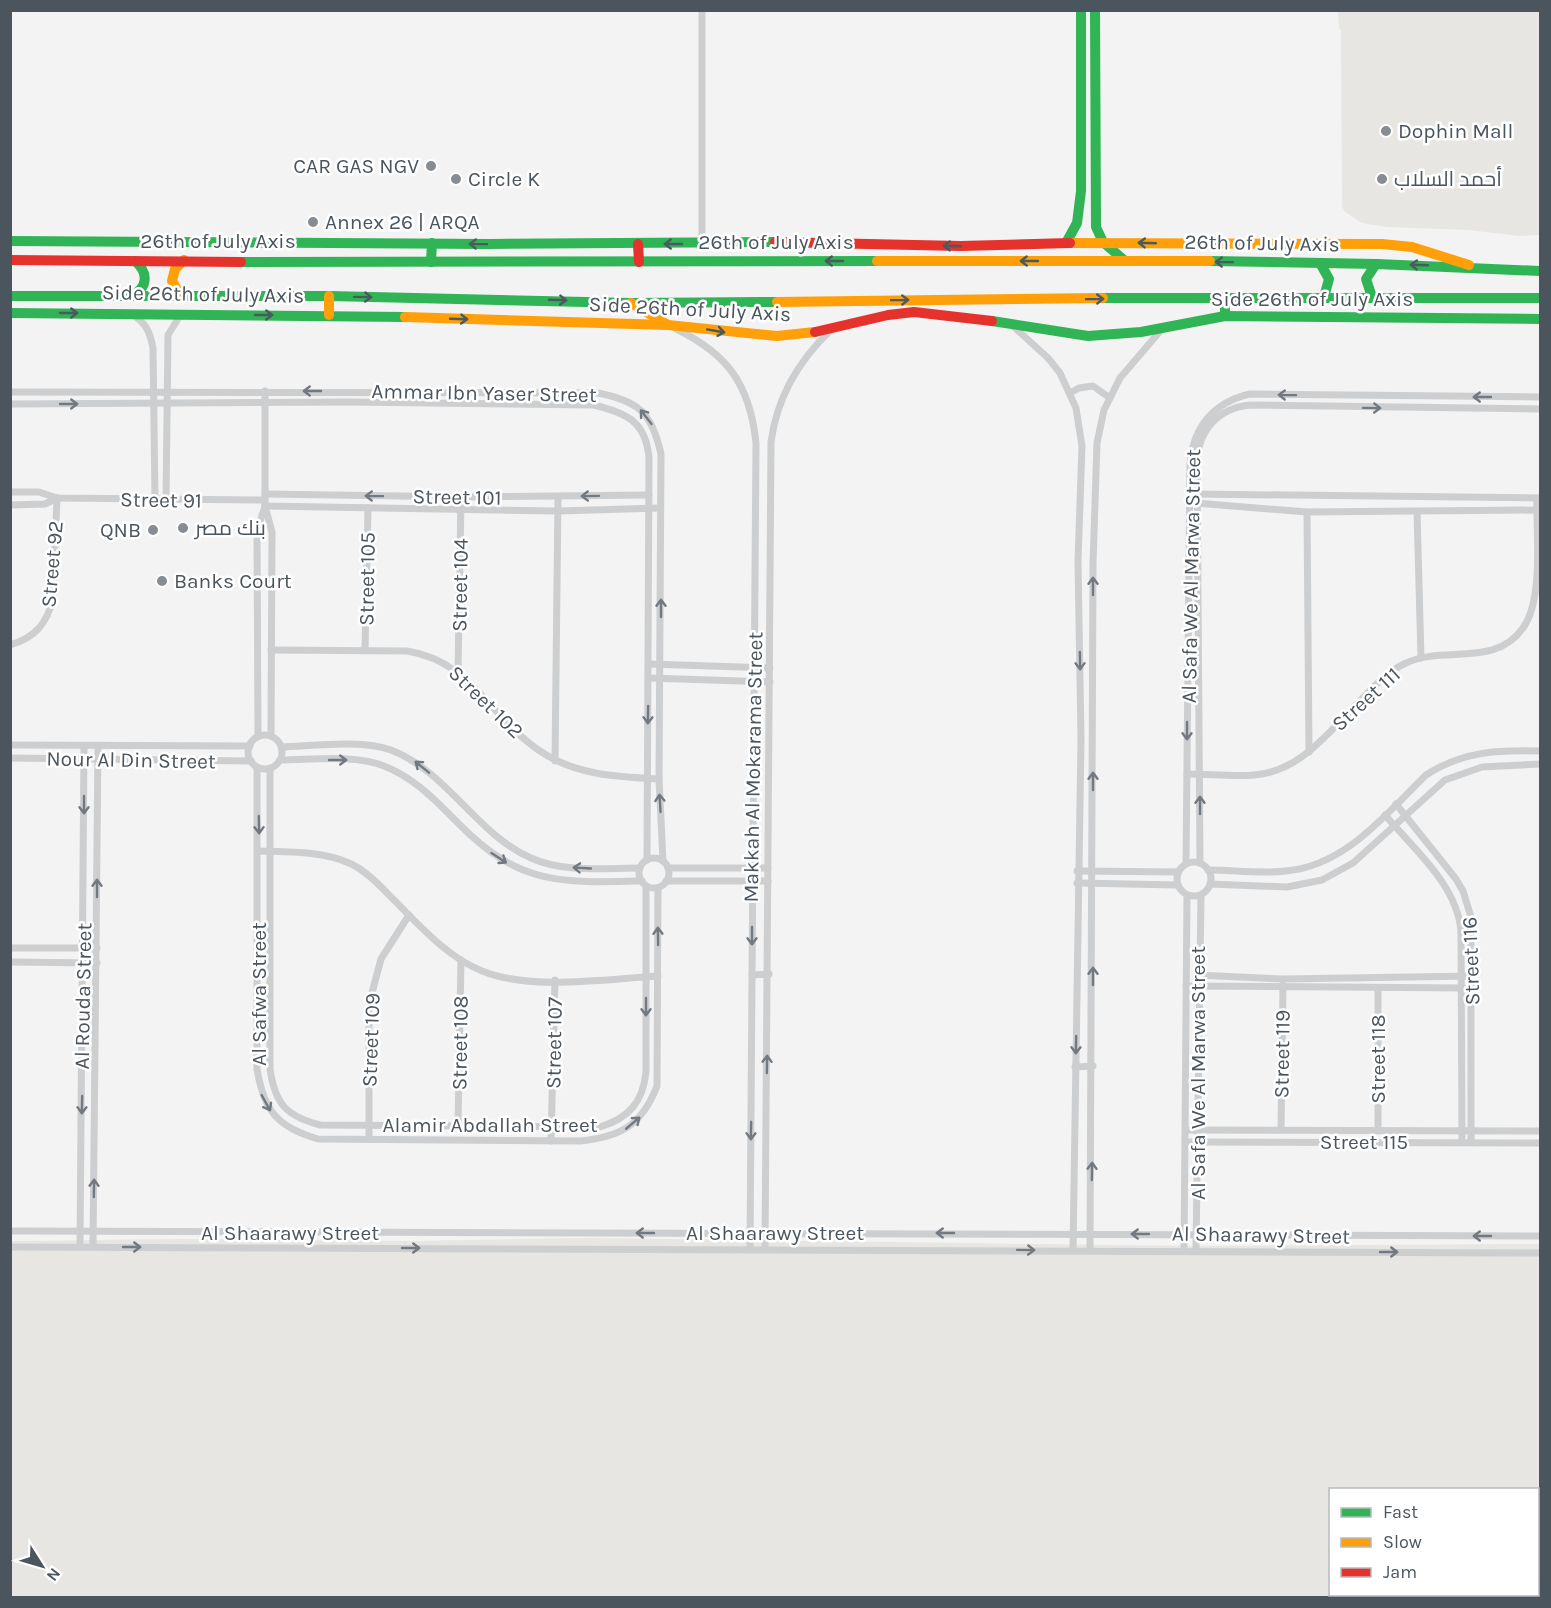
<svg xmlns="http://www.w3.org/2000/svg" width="1551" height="1608" font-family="Karla,Cairo,sans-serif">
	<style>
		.commercial { fill: #e7e6e2; fill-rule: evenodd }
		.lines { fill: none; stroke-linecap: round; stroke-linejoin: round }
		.street { stroke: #cdced0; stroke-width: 7 }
		.fast { stroke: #30b455; stroke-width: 10 }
		.slow { stroke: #ff9f0a; stroke-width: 10 }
		.jam { stroke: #e5322d; stroke-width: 10 }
		.oneway { stroke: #4a5a5e }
		.oneway2 { stroke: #727980 }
		.poi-dot { fill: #868c92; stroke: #fff; stroke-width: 2 }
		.labels { text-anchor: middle; stroke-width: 5; stroke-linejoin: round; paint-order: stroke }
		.poi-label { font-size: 21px; fill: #4b555e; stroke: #fff; text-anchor: start }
		.street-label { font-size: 21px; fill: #4b555e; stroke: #fff }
	</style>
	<rect width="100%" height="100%" fill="#f3f3f3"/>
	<g class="commercial">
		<polygon points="1338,11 1540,11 1540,235 1519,236 1469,230 1387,227 1362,223 1345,212 1342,207 1341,29 1339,29"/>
		<path d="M587,1238L1196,1246L1540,1244V1597L11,1598V1241L183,1239L411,1241ZM1330,1490H1538V1594H1330Z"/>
	</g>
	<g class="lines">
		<g class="street">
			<polyline points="702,244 702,10"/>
			<path d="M132,314C146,323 150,332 153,348L155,500"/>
			<polyline points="1014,327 1048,358 1060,373 1076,408 1082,446 1078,561 1081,739 1073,1251"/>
			<path d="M676,329C728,354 750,385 756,443L750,1248"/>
			<polyline points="265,391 265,506 272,532 271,736"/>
			<path d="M10,392L598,393C639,401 652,413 661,454L659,779L663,861"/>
			<polyline points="1070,393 1079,388 1093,386 1110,398"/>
			<path d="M10,404L350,402L594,405C627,413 646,422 649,458L647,860"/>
			<polyline points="10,492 39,492 57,498 265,500"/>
			<polyline points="265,494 467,497 649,495"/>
			<polyline points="1195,494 1540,498"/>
			<polyline points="166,500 168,335 181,314"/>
			<polyline points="1195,503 1307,512 1540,510"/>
			<polyline points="10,505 45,504 57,498"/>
			<polyline points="265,506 558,511 660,508"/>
			<polyline points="1417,511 1421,658"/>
			<polyline points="1307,512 1309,752"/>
			<path d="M10,645C35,638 47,623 53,599L57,498"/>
			<path d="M271,650L407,651C472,661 489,717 540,751C575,775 617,777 659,779"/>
			<polyline points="365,650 368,508"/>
			<polyline points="649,664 770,668"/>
			<polyline points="458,672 461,497"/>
			<polyline points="649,678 770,682"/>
			<circle cx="265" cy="752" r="17"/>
			<polyline points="258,737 257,531 265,506"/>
			<polyline points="10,745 250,746"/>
			<path d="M281,747C312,746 362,739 391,750C448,772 476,834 531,858C564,873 605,868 640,868"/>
			<polyline points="10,758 251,761"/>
			<path d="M280,760C312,760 353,754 384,766C415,778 436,801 459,824C519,885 561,883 642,881"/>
			<polyline points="555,761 558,497"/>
			<path d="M257,767V1069C264,1111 277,1127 318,1139L580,1141C621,1137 642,1125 657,1086L658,888"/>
			<path d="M270,768V1069C275,1104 286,1116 320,1125L600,1127C629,1118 643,1102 646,1072V886"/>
			<path d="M1187,774C1210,774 1233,777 1255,775C1300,771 1328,733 1357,704C1372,689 1386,672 1406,663C1444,645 1495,668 1523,628C1544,599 1536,533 1537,498"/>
			<polyline points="1396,804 1456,879 1463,891 1471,917 1471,1142"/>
			<path d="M1385,815C1414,849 1457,885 1461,931L1462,1142"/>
			<path d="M259,851C288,852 322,851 349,863C367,871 380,886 394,900C420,926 447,957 482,971C532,991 605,979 658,976"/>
			<circle cx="654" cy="873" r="15"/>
			<circle cx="1194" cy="879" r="17"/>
			<path d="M1200,863L1197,461C1199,429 1219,408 1250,405L1540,409"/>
			<path d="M1186,864L1190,464C1193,427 1214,402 1250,394L1540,397"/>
			<polyline points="668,868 768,868"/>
			<path d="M1208,870C1233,870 1260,874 1286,871C1345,866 1386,814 1426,775C1463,751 1498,750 1540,751"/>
			<polyline points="1077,871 1178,872"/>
			<polyline points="666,881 768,881"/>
			<polyline points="1077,883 1178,885"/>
			<polyline points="1210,884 1287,887 1322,880 1353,863 1445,780 1482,767 1540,764"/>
			<polyline points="10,948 97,948"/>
			<polyline points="10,962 97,963"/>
			<polyline points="752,975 769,974"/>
			<polyline points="1196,975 1283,979 1473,976"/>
			<polyline points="1186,986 1463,988"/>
			<polyline points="1378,988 1378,1131"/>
			<polyline points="1075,1067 1093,1066"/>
			<polyline points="458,1125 461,960"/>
			<polyline points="1187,1130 1540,1131"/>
			<polyline points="1281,1130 1283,985"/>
			<polyline points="369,1139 369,1004 381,959 409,915"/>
			<polyline points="551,1141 555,980"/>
			<polyline points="1187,1142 1540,1143"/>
			<polyline points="10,1231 1540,1236"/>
			<polyline points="10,1247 1540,1253"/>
			<polyline points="80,1247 84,746"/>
			<polyline points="93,1247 98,746"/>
			<path d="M765,1248L771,442C777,397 798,361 831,330"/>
			<polyline points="1196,1250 1201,895"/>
			<polyline points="1090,1251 1093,564 1097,443 1104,410 1120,378 1162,329"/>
			<polyline points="1184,1251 1187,895"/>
		</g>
		<g class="fast">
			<polyline points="1095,10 1096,227 1103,242 1125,261"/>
			<polyline points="10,241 487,244 775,242"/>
			<polyline points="1066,243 1077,223 1081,191 1081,10"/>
			<polyline points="1210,261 1377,264 1540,271"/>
			<polyline points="241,262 877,261"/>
			<polyline points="431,262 432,243"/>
			<polyline points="1320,263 1329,279 1324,297"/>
			<polyline points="10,296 329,296 630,303 777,302"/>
			<path d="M131,296C148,288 149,273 135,261"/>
			<polyline points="1225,297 1225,316"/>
			<polyline points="1372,297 1366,279 1376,264"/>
			<polyline points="1103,298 1540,298"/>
			<polyline points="10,313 405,317"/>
			<polyline points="992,321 1088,336 1141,332 1225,316 1540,319"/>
		</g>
		<g class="slow">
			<polyline points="1070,243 1382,244 1412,247 1469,265"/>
			<polyline points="877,261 1210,261"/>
			<polyline points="181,296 172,281 175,269 184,260"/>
			<polyline points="329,296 329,315"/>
			<polyline points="777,302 1103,298"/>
			<polyline points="631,303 668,325"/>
			<polyline points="405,317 668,325 777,336 815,332"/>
		</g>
		<g class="jam">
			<polyline points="775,242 961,246 1070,243"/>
			<polyline points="638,244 639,262"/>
			<polyline points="10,260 241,262"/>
			<polyline points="815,332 888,315 914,312 992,321"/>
		</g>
	</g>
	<defs><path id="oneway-shaft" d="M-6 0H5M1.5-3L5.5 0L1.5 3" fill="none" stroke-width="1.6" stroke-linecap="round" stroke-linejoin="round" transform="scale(1.5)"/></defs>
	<g class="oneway">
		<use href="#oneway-shaft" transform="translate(1147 243) rotate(-178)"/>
		<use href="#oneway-shaft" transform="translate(478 244) rotate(-179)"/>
		<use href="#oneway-shaft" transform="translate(673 244) rotate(-180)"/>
		<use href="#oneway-shaft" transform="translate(952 246) rotate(-178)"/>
		<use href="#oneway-shaft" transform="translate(834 261) rotate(180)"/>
		<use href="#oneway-shaft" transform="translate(1029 261) rotate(180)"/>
		<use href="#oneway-shaft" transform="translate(1224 262) rotate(-179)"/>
		<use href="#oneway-shaft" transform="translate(1419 265) rotate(-178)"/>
		<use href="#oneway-shaft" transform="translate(363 297) rotate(1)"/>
		<use href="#oneway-shaft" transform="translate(1095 299) rotate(-1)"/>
		<use href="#oneway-shaft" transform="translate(558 300) rotate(2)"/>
		<use href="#oneway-shaft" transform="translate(900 300) rotate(-1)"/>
		<use href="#oneway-shaft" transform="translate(69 313)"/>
		<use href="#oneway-shaft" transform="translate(264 315)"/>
		<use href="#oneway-shaft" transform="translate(459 319) rotate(2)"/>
		<use href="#oneway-shaft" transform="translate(716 331) rotate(10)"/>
	</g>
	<g class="oneway2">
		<use href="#oneway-shaft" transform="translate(312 391) rotate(-180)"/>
		<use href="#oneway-shaft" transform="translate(1287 395) rotate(-179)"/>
		<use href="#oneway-shaft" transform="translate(1482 397) rotate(180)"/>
		<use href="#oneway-shaft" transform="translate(69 404)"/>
		<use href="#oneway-shaft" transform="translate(1372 408) rotate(1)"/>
		<use href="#oneway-shaft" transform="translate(646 417) rotate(-128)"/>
		<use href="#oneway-shaft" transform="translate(374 496) rotate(-179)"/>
		<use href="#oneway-shaft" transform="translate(590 496) rotate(179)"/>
		<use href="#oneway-shaft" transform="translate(1093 586) rotate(-90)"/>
		<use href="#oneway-shaft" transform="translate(661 608) rotate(-90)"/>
		<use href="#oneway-shaft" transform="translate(1080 661) rotate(89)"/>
		<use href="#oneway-shaft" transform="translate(648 715) rotate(91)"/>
		<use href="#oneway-shaft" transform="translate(1187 731) rotate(90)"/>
		<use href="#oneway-shaft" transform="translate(338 760)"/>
		<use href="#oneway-shaft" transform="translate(422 767) rotate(-141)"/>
		<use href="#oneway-shaft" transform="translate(1093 781) rotate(-90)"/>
		<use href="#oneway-shaft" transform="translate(660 803) rotate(-93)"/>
		<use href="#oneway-shaft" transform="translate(84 805) rotate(90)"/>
		<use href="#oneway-shaft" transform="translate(1200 805) rotate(-90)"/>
		<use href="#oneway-shaft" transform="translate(259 825) rotate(89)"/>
		<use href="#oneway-shaft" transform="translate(499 858) rotate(33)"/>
		<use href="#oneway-shaft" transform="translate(582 868) rotate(-177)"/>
		<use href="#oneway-shaft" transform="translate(97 888) rotate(-90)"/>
		<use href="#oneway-shaft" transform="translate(658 936) rotate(-91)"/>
		<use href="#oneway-shaft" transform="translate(752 936) rotate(90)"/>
		<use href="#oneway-shaft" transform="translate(1093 976) rotate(-90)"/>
		<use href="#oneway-shaft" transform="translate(646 1007) rotate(90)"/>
		<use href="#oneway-shaft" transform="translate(1076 1045) rotate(91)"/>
		<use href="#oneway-shaft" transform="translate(767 1064) rotate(-89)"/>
		<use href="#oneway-shaft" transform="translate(266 1103) rotate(61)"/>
		<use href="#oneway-shaft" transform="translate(82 1105) rotate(91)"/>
		<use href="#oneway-shaft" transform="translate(633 1123) rotate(-40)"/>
		<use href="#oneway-shaft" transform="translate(751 1131) rotate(91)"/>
		<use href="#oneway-shaft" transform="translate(1092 1171) rotate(-89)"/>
		<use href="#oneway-shaft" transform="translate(94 1188) rotate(-89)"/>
		<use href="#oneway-shaft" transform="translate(645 1233) rotate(-180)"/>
		<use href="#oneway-shaft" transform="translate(945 1233) rotate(-180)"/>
		<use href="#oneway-shaft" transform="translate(1140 1234) rotate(-180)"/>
		<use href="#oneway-shaft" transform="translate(1482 1236) rotate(180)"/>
		<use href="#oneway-shaft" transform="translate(132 1247)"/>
		<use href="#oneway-shaft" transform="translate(411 1248)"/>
		<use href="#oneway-shaft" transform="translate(1026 1250) rotate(1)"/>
		<use href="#oneway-shaft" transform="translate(1389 1252)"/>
	</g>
	<g class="poi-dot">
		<circle cx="1386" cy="131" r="6"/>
		<circle cx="431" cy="166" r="6"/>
		<circle cx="456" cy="179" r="6"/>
		<circle cx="1382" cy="179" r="6"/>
		<circle cx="313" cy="222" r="6"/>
		<circle cx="183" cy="528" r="6"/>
		<circle cx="153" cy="530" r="6"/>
		<circle cx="162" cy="581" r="6"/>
	</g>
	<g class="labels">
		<g class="poi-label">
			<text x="1398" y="138">Dophin Mall</text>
			<text x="419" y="173" text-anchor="end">CAR GAS NGV</text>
			<text x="468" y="186">Circle K</text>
			<text x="1394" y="186">أحمد السلاب</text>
			<text x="325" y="229">Annex 26 | ARQA</text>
			<text x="195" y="535">بنك مصر</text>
			<text x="141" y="537" text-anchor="end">QNB</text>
			<text x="174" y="588">Banks Court</text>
		</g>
		<g class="street-label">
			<text x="218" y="248">26th of July Axis</text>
			<text x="776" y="249">26th of July Axis</text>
			<text transform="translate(1262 243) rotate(1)" y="7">26th of July Axis</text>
			<text transform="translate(203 294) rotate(1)" y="7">Side 26th of July Axis</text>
			<text x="1312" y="306">Side 26th of July Axis</text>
			<text transform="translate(690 309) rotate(3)" y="7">Side 26th of July Axis</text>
			<text transform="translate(484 393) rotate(1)" y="7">Ammar Ibn Yaser Street</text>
			<text transform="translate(457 497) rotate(1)" y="7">Street 101</text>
			<text transform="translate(161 500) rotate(1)" y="7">Street 91</text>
			<text transform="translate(52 564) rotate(-85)" y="7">Street 92</text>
			<text transform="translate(1191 576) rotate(-89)" y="7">Al Safa We Al Marwa Street</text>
			<text transform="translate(367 579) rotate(-89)" y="7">Street 105</text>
			<text transform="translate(460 585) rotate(-89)" y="7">Street 104</text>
			<text transform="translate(1366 699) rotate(-42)" y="7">Street 111</text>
			<text transform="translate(486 702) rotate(44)" y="7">Street 102</text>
			<text transform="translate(131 760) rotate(1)" y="7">Nour Al Din Street</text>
			<text transform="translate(753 767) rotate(-89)" y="7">Makkah Al Mokarama Street</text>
			<text transform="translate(1471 961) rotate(-92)" y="7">Street 116</text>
			<text transform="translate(259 994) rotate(-90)" y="7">Al Safwa Street</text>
			<text transform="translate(83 996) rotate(-89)" y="7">Al Rouda Street</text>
			<text transform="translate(371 1040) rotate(-88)" y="7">Street 109</text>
			<text transform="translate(460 1043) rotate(-89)" y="7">Street 108</text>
			<text transform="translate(554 1043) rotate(-89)" y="7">Street 107</text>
			<text transform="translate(1282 1054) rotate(-89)" y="7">Street 119</text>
			<text transform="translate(1378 1059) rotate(-90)" y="7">Street 118</text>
			<text transform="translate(1198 1073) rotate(-90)" y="7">Al Safa We Al Marwa Street</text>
			<text x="490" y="1132">Alamir Abdallah Street</text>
			<text x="1364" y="1149">Street 115</text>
			<text x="290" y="1240">Al Shaarawy Street</text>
			<text x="775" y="1240">Al Shaarawy Street</text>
			<text transform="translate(1261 1235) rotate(1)" y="7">Al Shaarawy Street</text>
		</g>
	</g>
	<rect width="1551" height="1608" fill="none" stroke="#4b555e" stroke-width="24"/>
	<rect x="1329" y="1488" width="210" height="108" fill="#ffffff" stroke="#b7bbbf" stroke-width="1.5"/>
	<rect x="1341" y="1508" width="30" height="9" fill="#30b455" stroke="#b7bbbf" stroke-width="1.5"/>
	<text x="1383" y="1518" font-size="18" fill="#4b555e">Fast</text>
	<rect x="1341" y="1538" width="30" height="9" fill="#ff9f0a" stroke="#b7bbbf" stroke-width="1.5"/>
	<text x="1383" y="1548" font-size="18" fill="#4b555e">Slow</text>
	<rect x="1341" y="1568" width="30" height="9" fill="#e5322d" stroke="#b7bbbf" stroke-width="1.5"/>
	<text x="1383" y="1578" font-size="18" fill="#4b555e">Jam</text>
	<g transform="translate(42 1566) rotate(127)" stroke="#ffffff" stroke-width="4.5" paint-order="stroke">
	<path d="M0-4.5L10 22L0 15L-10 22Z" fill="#4b555e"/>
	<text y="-9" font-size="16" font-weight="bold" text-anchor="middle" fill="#4b555e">N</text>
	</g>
</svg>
